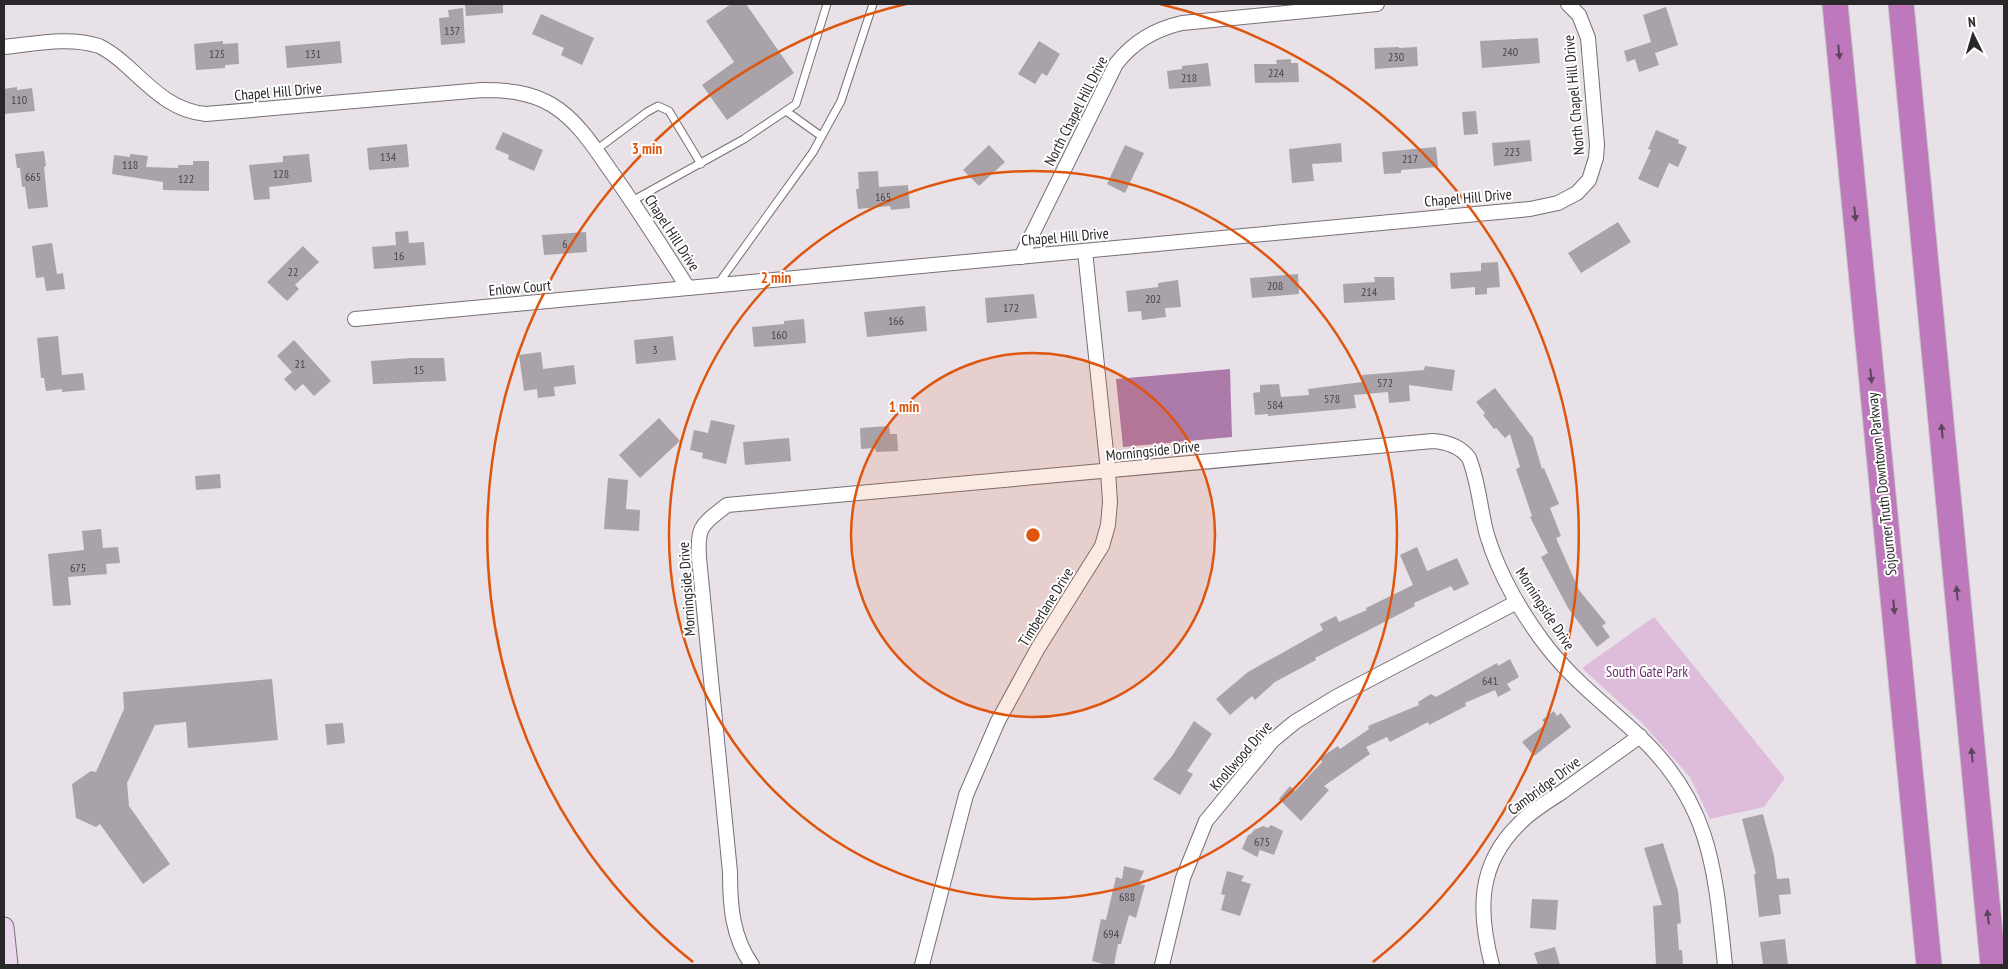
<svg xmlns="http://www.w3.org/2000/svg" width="2008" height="969" font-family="'PT Sans Narrow',sans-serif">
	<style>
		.green { fill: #debddc }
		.water { fill: #ad7baa }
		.building { fill: #aaa2a9 }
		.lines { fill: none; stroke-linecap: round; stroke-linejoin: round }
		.lane-casing { stroke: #776f76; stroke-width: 9 }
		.street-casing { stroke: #776f76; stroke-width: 16 }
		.secondary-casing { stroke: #776f76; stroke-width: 21 }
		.highway-casing { stroke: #c3c3c3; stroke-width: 27 }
		.lane { stroke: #fff; stroke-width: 7 }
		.street { stroke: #fff; stroke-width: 14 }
		.secondary { stroke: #ebd7eb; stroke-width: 19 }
		.highway { stroke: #bd79bb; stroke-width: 25 }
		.oneway { fill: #5d445d }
		.ring { fill: none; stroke: #de560e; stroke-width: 2.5 }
		.labels { text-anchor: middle; stroke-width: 4; stroke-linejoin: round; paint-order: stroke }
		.number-label { font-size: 12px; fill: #4a464a }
		.street-label { font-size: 15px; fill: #2a272a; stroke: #fff }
		.park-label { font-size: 15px; fill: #70326f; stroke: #fff }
		.centre { fill: #de560e; stroke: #fff; stroke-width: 2.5 }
		.ring-label { font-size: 15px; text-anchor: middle; font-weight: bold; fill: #de560e; stroke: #fff; stroke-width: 4; stroke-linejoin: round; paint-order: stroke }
	</style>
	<rect width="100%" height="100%" fill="#e9e1e8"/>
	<polygon class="green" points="1654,617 1785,778 1764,807 1710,819 1690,777 1642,723 1582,668"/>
	<polygon class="water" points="1230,369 1232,437 1123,447 1116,379"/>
	<g class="building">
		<polygon points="465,4 503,4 503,13 466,16"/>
		<polygon points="731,4 746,4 794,73 727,120 702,85 734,62 706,21"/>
		<polygon points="1666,7 1678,45 1655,53 1659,65 1639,72 1635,59 1627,62 1624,51 1651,42 1643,15"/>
		<polygon points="463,8 465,43 441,45 439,18 449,17 448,10"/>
		<polygon points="541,14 594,38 582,65 561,55 564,48 532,34"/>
		<polygon points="1538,38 1540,63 1482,68 1480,41"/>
		<polygon points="223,41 223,44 238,43 239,64 225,65 225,68 196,70 194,44"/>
		<polygon points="340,41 342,63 287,68 285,46"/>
		<polygon points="1039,41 1060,54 1047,76 1042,73 1035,84 1018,74"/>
		<polygon points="1399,47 1399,48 1417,47 1418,66 1375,69 1374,48"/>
		<polygon points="1291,59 1291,63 1298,63 1299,82 1255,83 1254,64 1277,64 1276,60"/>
		<polygon points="1208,63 1211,86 1169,89 1167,71 1182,69 1182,66"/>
		<polygon points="17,87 17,90 32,88 35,111 4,114 4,89"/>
		<polygon points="1476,111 1478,134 1464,135 1462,112"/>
		<polygon points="1656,130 1679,140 1678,143 1687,147 1678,167 1669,163 1658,188 1638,179 1651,150 1648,149"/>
		<polygon points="503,132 543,150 534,171 508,159 509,155 495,149"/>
		<polygon points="1530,140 1532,161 1494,166 1492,143"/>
		<polygon points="1341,143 1342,162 1312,164 1314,181 1292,183 1289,149"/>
		<polygon points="407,144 409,167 369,170 367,148"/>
		<polygon points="989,145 1005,162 979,186 963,170"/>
		<polygon points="1125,145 1144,153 1125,193 1107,184"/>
		<polygon points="1436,147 1438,167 1401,170 1401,173 1384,174 1382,152"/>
		<polygon points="44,151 46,166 44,167 48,207 28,209 25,187 22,187 20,168 17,168 15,154"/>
		<polygon points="130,154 148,156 146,167 178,168 178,165 193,165 193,161 209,161 209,191 163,190 163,182 112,174 114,155 130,157"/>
		<polygon points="309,154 312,182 269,187 270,199 254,200 249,165 283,162 283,156"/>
		<polygon points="878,171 879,187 908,185 910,208 891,210 890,206 858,209 856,189 859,189 858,172"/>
		<polygon points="1618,222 1631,242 1581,273 1568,253"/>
		<polygon points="408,231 409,243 424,242 426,265 374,269 372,247 396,245 395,232"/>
		<polygon points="586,232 587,252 544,255 542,235"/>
		<polygon points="52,243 57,274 63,273 65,289 46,291 44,277 36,278 32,246"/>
		<polygon points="303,246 319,262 295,285 299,289 287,301 267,282"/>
		<polygon points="1498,262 1500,287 1487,288 1487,294 1475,295 1475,287 1451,289 1450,273 1481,271 1481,263"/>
		<polygon points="1298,274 1299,294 1252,298 1250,278"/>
		<polygon points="1374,277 1394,277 1395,300 1344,303 1343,284 1375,282"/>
		<polygon points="1178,280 1181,307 1165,308 1166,317 1142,320 1141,311 1128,312 1126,291 1158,287 1158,283"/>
		<polygon points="1034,294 1037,318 987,323 985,298"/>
		<polygon points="925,306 927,331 867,337 864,312"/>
		<polygon points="804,319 806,343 754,347 752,327 784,324 784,321"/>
		<polygon points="58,336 62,375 83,373 85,390 62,392 62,389 46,391 44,378 41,378 37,338"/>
		<polygon points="673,336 676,360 636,364 634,340"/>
		<polygon points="294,340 331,381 314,396 303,384 295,391 284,379 292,372 277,356"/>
		<polygon points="541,352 543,369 574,365 576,384 554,387 555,396 538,398 537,389 524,391 519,355"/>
		<polygon points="411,358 444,358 446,381 373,384 371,361"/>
		<polygon points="1425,366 1455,370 1452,391 1409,385 1410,401 1389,403 1388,392 1354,395 1356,408 1268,416 1268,414 1255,415 1253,393 1260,392 1260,385 1279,384 1281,397 1309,395 1308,389 1362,382 1362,375 1424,370"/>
		<polygon points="1495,388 1533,438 1542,469 1544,468 1559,504 1550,508 1561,536 1556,538 1579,590 1606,623 1602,626 1610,637 1597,647 1568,608 1541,557 1548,553 1530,517 1532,516 1516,469 1520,467 1510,434 1505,438 1496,428 1494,429 1483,415 1485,413 1476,402"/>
		<polygon points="659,418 680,441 640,478 619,455"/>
		<polygon points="711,420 735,425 726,464 702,458 703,453 690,450 694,430 708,433"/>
		<polygon points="889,426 890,434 897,434 898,451 876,452 875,448 861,449 860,428"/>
		<polygon points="789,438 791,461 745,465 743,442"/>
		<polygon points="220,474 221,488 196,490 195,476"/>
		<polygon points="608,478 628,480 626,509 640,510 639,531 604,529"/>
		<polygon points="101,529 103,548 118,547 120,563 106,564 107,574 68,577 71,605 53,606 48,554 84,550 82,531"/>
		<polygon points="1417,547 1427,571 1457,558 1469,584 1454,591 1451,586 1414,603 1415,606 1315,658 1316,660 1275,682 1255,700 1252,696 1230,715 1216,699 1248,672 1323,630 1320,624 1336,616 1339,622 1367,610 1366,608 1413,585 1400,555"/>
		<polygon points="1510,659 1519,677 1507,684 1511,690 1498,697 1495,690 1465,703 1466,706 1429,725 1428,722 1390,742 1387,737 1366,747 1370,754 1324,786 1329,790 1301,821 1279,799 1290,786 1295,791 1322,762 1320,758 1338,746 1340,749 1369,729 1368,726 1419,705 1418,702 1431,694 1436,697 1497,663 1498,666"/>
		<polygon points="272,679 278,740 188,748 186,722 155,725 127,783 129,806 170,864 143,884 100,824 96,827 76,818 72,784 91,771 96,772 124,709 123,692"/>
		<polygon points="1554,711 1557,716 1561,713 1571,727 1534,756 1522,742 1546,724 1542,720"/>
		<polygon points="1194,721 1212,734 1187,771 1193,774 1180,795 1153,779 1172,756"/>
		<polygon points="343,723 345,743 327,745 325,724"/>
		<polygon points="1763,814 1774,856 1777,879 1789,878 1791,894 1779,895 1781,914 1759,917 1754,874 1756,874 1742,819"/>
		<polygon points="1271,825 1283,831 1274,855 1260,850 1257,857 1242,849 1248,835 1251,834 1254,830 1263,826 1268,828"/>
		<polygon points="1663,843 1678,891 1681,923 1677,924 1679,950 1682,950 1683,965 1656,965 1653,906 1662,905 1644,848"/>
		<polygon points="1124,866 1144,871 1138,884 1145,885 1136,918 1129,915 1121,944 1118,944 1114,965 1107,965 1092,961 1101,919 1106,920 1116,877 1122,879"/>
		<polygon points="1227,871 1244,876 1241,881 1251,884 1240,916 1221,910 1225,895 1221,894"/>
		<polygon points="1532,899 1558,900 1556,930 1530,928"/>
		<polygon points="1785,939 1788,965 1763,965 1760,942"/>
		<polygon points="1555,947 1560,965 1538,965 1534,953"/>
	</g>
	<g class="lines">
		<g class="lane-casing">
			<g id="lane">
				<polyline points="786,111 821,136"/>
				<polyline points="596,150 647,112 658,106 669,111 701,164"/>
				<polyline points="632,201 744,139 796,104 827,4"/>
				<polyline points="718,284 813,152 841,101 873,4"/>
			</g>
		</g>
		<g class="street-casing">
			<g id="street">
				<path d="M4,47C34,44 69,36 99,46C110,51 118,58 127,66C151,88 172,111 206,114L482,90C507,90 530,92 552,105C577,120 594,147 610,170C638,209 663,249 688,288L1530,209L1558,203L1577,193L1589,180L1596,158L1597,145L1588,38L1579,15L1568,4"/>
				<path d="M1021,257L1116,64C1133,42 1155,29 1182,23L1377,4"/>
				<polyline points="355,319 688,288"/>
				<path d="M752,965C732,937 730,905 730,872L699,558C697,525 702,525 727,505L1433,441C1448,442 1460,446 1469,458C1479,483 1480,510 1487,535C1499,575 1523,616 1548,648C1574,681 1608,707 1638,735C1712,804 1715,871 1725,965"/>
				<polyline points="922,965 966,795 998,721 1038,648 1102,546 1108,525 1110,502 1108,471 1085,251"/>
				<polyline points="1162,965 1183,878 1206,821 1273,740 1295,722 1336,697 1517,602"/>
				<path d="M1492,965C1478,912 1477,865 1519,824C1531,811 1547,802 1562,792C1588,773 1614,755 1640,736"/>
			</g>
		</g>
		<g class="secondary-casing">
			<polyline id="secondary" points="4,927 8,965"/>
		</g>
		<g class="highway-casing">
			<g id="highway">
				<polyline points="1835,4 1929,965"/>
				<polyline points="1901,4 1993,965"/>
			</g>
		</g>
		<use href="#lane" class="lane"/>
		<use href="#street" class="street"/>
		<use href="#secondary" class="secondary"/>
		<use href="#highway" class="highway"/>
	</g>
	<defs><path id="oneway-solid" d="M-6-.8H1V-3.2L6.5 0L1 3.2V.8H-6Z" transform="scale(1.25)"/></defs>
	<g class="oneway">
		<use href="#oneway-solid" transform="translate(1839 52) rotate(84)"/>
		<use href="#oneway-solid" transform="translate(1855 214) rotate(84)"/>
		<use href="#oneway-solid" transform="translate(1871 376) rotate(84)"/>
		<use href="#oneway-solid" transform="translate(1942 431) rotate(-95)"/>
		<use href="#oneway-solid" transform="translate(1957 593) rotate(-95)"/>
		<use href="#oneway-solid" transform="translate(1894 607) rotate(84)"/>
		<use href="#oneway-solid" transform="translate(1972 755) rotate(-95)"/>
		<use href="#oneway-solid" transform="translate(1988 917) rotate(-96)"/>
	</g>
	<circle cx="1033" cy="535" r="182" fill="#de560e" fill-opacity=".12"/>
	<g class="ring">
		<circle cx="1033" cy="535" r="182"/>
		<circle cx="1033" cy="535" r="364"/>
		<path d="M693 962A546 546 0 0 1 906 4M1160 4A546 546 0 0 1 1373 962"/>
	</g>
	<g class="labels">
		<g class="number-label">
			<text x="452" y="35">137</text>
			<text x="1510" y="56">240</text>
			<text x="217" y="58">125</text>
			<text x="313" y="58">131</text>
			<text x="1396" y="61">230</text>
			<text x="1276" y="77">224</text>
			<text x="1189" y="82">218</text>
			<text x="19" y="104">110</text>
			<text x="1512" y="156">223</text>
			<text x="388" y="161">134</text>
			<text x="1410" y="163">217</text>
			<text x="130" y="169">118</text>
			<text x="281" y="178">128</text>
			<text x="33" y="181">665</text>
			<text x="186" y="183">122</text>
			<text x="883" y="201">165</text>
			<text x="565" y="248">6</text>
			<text x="399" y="260">16</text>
			<text x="293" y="276">22</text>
			<text x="1275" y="290">208</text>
			<text x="1369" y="296">214</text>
			<text x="1153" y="303">202</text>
			<text x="1011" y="312">172</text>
			<text x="896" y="325">166</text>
			<text x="779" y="339">160</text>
			<text x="655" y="354">3</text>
			<text x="300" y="368">21</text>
			<text x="419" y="374">15</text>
			<text x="1385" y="387">572</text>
			<text x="1332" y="403">578</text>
			<text x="1275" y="409">584</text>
			<text x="78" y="572">675</text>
			<text x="1490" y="685">641</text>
			<text x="1262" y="846">675</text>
			<text x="1127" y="901">688</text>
			<text x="1111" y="938">694</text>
		</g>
		<g class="street-label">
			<text transform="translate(278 92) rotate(-5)" y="5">Chapel Hill Drive</text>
			<text transform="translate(1574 95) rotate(-95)" y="5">North Chapel Hill Drive</text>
			<text transform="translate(1076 111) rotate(-63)" y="5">North Chapel Hill Drive</text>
			<text transform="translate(1468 198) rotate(-5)" y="5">Chapel Hill Drive</text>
			<text transform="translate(672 233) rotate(57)" y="5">Chapel Hill Drive</text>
			<text transform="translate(1065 237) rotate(-5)" y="5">Chapel Hill Drive</text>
			<text transform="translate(520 288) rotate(-5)" y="5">Enlow Court</text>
			<text transform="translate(1153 451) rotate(-6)" y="5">Morningside Drive</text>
			<text transform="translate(1882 484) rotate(-96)" y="5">Sojourner Truth Downtown Parkway</text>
			<text transform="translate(687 589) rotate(-94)" y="5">Morningside Drive</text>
			<text transform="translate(1046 607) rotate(-58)" y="5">Timberlane Drive</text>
			<text transform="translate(1545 609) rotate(57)" y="5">Morningside Drive</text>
			<text transform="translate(1241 756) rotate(-49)" y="5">Knollwood Drive</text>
			<text transform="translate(1544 786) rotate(-37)" y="5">Cambridge Drive</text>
		</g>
		<g class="park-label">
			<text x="1647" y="677">South Gate Park</text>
		</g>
	</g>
	<circle cx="1033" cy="535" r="8" class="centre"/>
	<g class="ring-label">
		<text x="647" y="154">3 min</text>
		<text x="776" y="283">2 min</text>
		<text x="904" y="412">1 min</text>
	</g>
	<rect width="2008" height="969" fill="none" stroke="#2a272a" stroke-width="10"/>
	<g transform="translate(1973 35) rotate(355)" stroke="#ffffff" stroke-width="4" paint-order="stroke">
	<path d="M0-4L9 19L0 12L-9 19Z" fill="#2a272a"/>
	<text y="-8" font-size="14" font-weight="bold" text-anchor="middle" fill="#2a272a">N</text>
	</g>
</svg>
